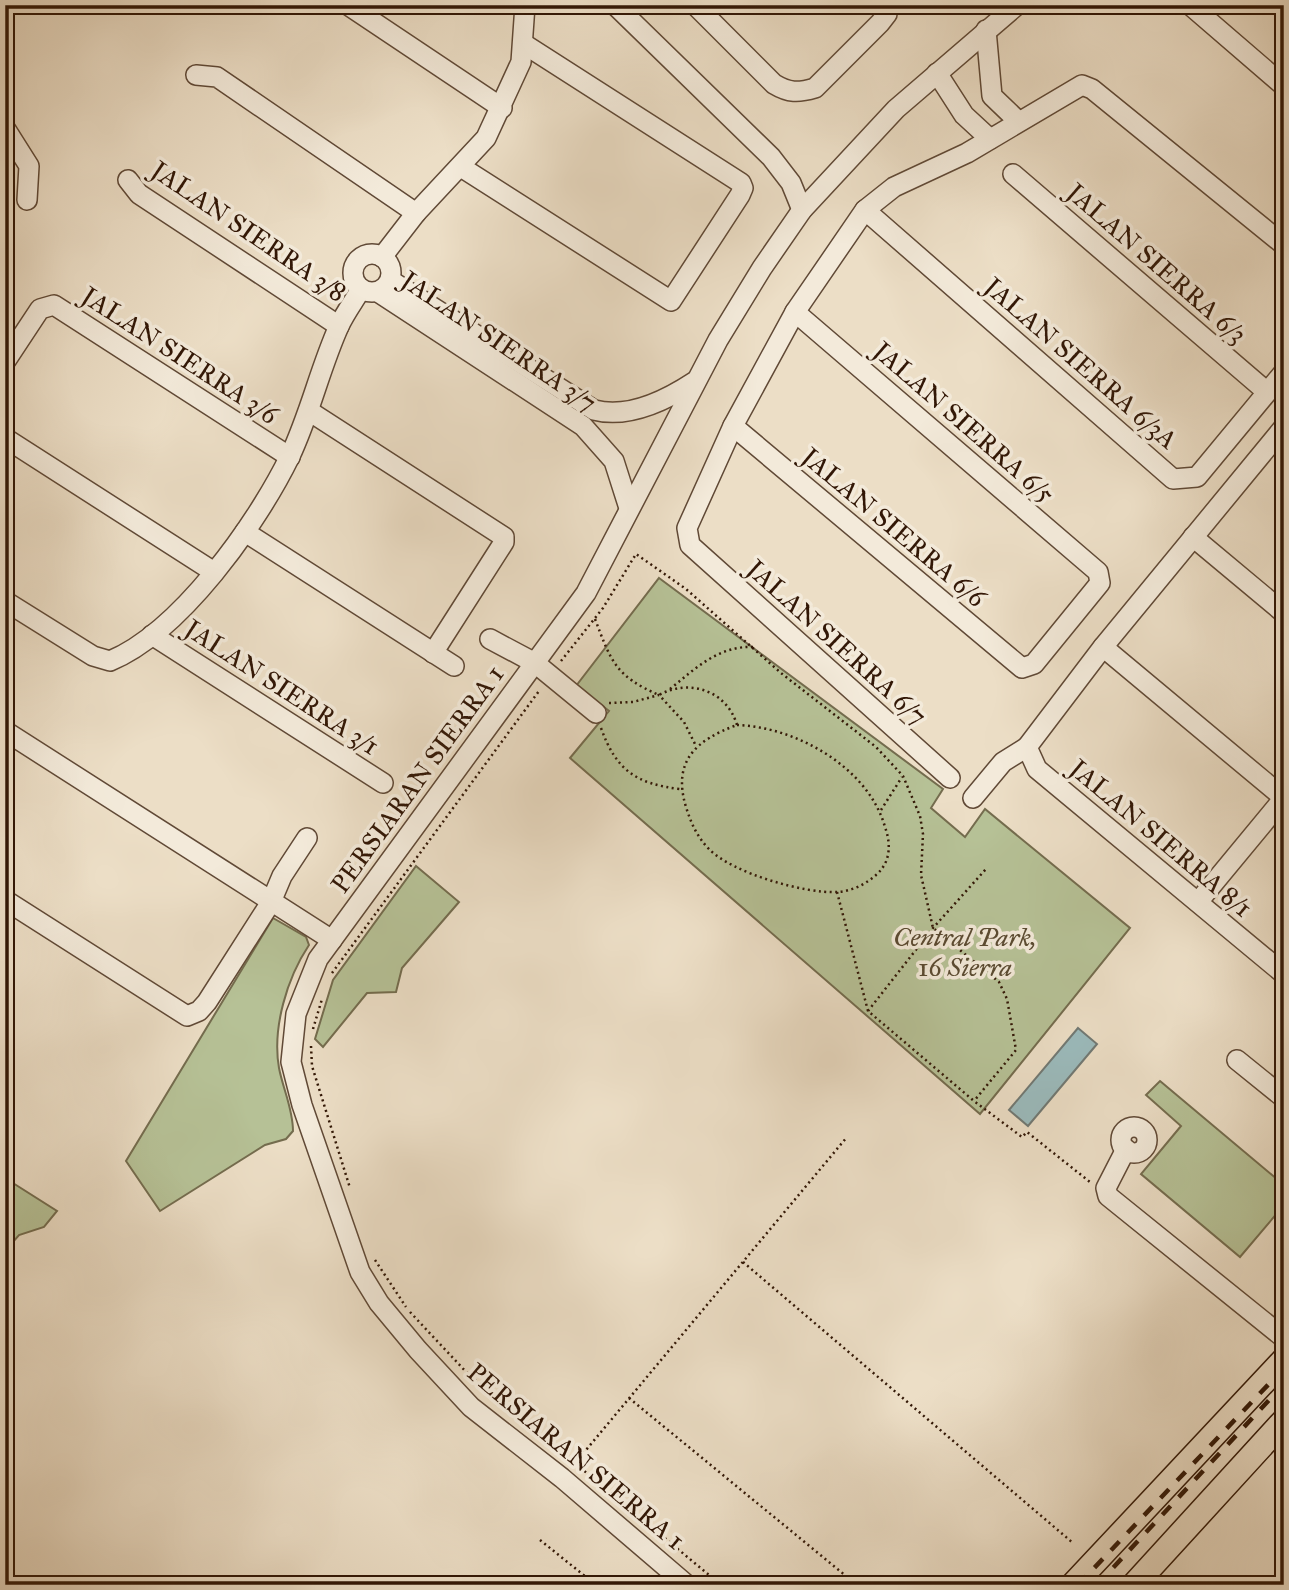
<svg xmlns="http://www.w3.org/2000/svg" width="1289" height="1590" font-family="'IM FELL Great Primer',serif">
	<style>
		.green { fill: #b6c196; stroke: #746c4e; stroke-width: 2 }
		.water { fill: #9bbbbd; stroke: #717974; stroke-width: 2 }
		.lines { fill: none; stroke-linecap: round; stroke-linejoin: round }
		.minor-casing { stroke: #604936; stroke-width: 22 }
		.major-casing { stroke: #321706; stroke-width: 27 }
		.path { stroke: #321706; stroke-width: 2.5; stroke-dasharray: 2 3.5; stroke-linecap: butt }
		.minor { stroke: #f3eada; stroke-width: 19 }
		.major { stroke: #ecdec6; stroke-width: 24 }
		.rail { stroke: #321706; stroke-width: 4.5; stroke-dasharray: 12 12; stroke-linecap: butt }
		.labels { text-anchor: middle; stroke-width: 7; stroke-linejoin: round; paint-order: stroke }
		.street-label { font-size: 26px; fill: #321706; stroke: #f3eada }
		.park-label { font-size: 26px; font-style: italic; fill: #5a4a31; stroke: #f3eada }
	</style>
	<rect width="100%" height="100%" fill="#ecdec6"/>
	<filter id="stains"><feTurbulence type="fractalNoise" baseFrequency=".00286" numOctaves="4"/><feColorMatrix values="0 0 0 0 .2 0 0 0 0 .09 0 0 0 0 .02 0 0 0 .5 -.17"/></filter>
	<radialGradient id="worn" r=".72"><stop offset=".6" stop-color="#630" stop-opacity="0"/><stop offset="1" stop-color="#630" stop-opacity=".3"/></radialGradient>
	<g class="green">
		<polygon points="659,578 943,789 931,808 965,837 985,809 1130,928 980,1114 570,758 609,711 576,686"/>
		<polygon points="416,866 459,902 402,968 396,992 367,993 323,1047 315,1039 333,980"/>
		<path d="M273,918L306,937L309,945C287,978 272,1028 279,1068C283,1089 293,1109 293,1131L286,1139L265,1145L160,1211L126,1161Z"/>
		<polygon points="1160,1081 1284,1185 1284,1205 1240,1257 1141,1174 1181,1126 1146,1095"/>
		<polygon points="5,1178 57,1211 44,1227 19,1235 5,1251"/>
	</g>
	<polygon class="water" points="1078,1028 1097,1044 1028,1126 1009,1110"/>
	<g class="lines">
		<g class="minor-casing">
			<g id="minor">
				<polyline points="348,5 502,108"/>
				<polyline points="615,5 771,157 791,183 802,210"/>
				<path d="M695,5L774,84C789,93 798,93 815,88L880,23L887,14V5"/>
				<polyline points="1190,5 1284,86"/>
				<polyline points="986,30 992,96 1018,121"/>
				<polyline points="937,73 964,115 990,139"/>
				<polyline points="196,75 217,77 416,213"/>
				<polyline points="5,128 29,166 27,200"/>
				<polyline points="461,167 671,301 740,195 743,188 741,183 524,44"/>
				<polyline points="1013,174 1267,392"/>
				<polyline points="128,180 139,194 339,326"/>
				<polyline points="865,210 1173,479 1197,477 1284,372"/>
				<circle cx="372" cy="273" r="19"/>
				<polyline points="382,257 416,213 486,138 521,62 525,5"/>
				<path d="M390,280L594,410C628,419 665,401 694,382"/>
				<polyline points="378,292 583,426 614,461 629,508"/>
				<polyline points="5,362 40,309 54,305 290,457"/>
				<polyline points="309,411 504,537 504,542 433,653"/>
				<polyline points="733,426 1022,668 1034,664 1100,583 1098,572 795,312"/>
				<polyline points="1284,427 1103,647 1027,747 1037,769 1284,974"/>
				<polyline points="5,438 214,572"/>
				<polyline points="245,532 454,666"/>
				<polyline points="1193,537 1284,613"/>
				<path d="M5,601L93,656L110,661C180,632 257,524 290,456C310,414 320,368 339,326C345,313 354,301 361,289"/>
				<polyline points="152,635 383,783"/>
				<polyline points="490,639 535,663 596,713"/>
				<polyline points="1103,647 1284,798"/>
				<polyline points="5,731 332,940"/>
				<polyline points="950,778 690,545 687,528 733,426 795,312 865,210 894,187 967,153 1082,85 1092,89 1284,245"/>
				<polyline points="973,798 1003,762 1027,747"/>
				<polyline points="5,900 187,1016 199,1011 207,1002 271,902 282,876 307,838"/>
				<polyline points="1198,902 1284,798"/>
				<polyline points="1237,1060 1284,1098"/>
				<circle cx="1134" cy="1140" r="13"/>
				<polyline points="1126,1149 1106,1188 1108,1196 1284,1338"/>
				<polyline points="687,1585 562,1478 471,1407 418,1350 379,1303 360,1272 302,1105 291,1062 296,1014 318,959 586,593 718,340 762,268 802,210 896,109 1017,5"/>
			</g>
		</g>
		<g class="major-casing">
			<g id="major">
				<polyline points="1073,1585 1284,1360"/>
				<polyline points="1134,1585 1284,1421"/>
			</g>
		</g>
		<g class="path">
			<path d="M595,619C611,661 615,676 659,695C690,678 727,691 737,725"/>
			<polyline points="561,661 603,608 636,554 686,589 781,673 876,747 903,776 920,816 923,834 921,875 933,928 999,982 1007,999 1016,1050 974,1101"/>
			<path d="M670,689C696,668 719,645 755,647"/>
			<polyline points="609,703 633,702 659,695 684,722 696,746"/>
			<path d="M737,725C796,727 868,767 885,827C891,844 891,862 876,875C866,884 852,891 838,892C805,894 732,873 709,849C697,837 691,823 686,807C672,761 696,740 737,725Z"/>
			<path d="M601,728C616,770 636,784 680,789"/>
			<polyline points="881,810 902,777"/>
			<polyline points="837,892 868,1011 974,1101 1022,1137 1027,1132 1090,1182"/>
			<polyline points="332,973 539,691"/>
			<polyline points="868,1011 933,928 986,869"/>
			<polyline points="313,1029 322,999"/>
			<polyline points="311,1046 312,1066 350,1188"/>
			<polyline points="375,1260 406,1307"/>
			<polyline points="743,1262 1073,1543"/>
			<polyline points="410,1312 468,1374 721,1585"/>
			<polyline points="629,1398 857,1585"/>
			<polyline points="576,1462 847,1137"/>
			<polyline points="540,1540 596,1585"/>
		</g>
		<use href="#minor" class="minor"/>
		<use href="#major" class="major"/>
		<g class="rail">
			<polyline points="1078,1585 1284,1368"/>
			<polyline points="1097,1585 1284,1384"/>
		</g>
	</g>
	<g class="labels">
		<g class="street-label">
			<text transform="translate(249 231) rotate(34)" y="9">JALAN SIERRA 3/8</text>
			<text transform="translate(1157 263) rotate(41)" y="9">JALAN SIERRA 6/3</text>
			<text transform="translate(499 341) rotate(34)" y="9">JALAN SIERRA 3/7</text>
			<text transform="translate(180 355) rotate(33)" y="9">JALAN SIERRA 3/6</text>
			<text transform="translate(1081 363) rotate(41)" y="9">JALAN SIERRA 6/3A</text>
			<text transform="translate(964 422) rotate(41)" y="9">JALAN SIERRA 6/5</text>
			<text transform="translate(894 527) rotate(40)" y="9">JALAN SIERRA 6/6</text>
			<text transform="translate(837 642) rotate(42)" y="9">JALAN SIERRA 6/7</text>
			<text transform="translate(282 687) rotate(33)" y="9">JALAN SIERRA 3/1</text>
			<text transform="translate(417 779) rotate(-54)" y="9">PERSIARAN SIERRA 1</text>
			<text transform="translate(1161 838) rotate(40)" y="9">JALAN SIERRA 8/1</text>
			<text transform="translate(576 1456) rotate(40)" y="9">PERSIARAN SIERRA 1</text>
		</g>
		<g class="park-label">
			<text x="965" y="946">Central Park,<tspan x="965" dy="30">16 Sierra</tspan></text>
		</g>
	</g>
	<rect width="1289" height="1590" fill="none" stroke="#ecdec6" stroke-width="28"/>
	<rect x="7" y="7" width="1275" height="1576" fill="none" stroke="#321706" stroke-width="3.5"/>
	<rect x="14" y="14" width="1261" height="1562" fill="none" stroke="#321706" stroke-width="2"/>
	<rect width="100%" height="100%" filter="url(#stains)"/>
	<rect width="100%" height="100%" fill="url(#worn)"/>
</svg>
